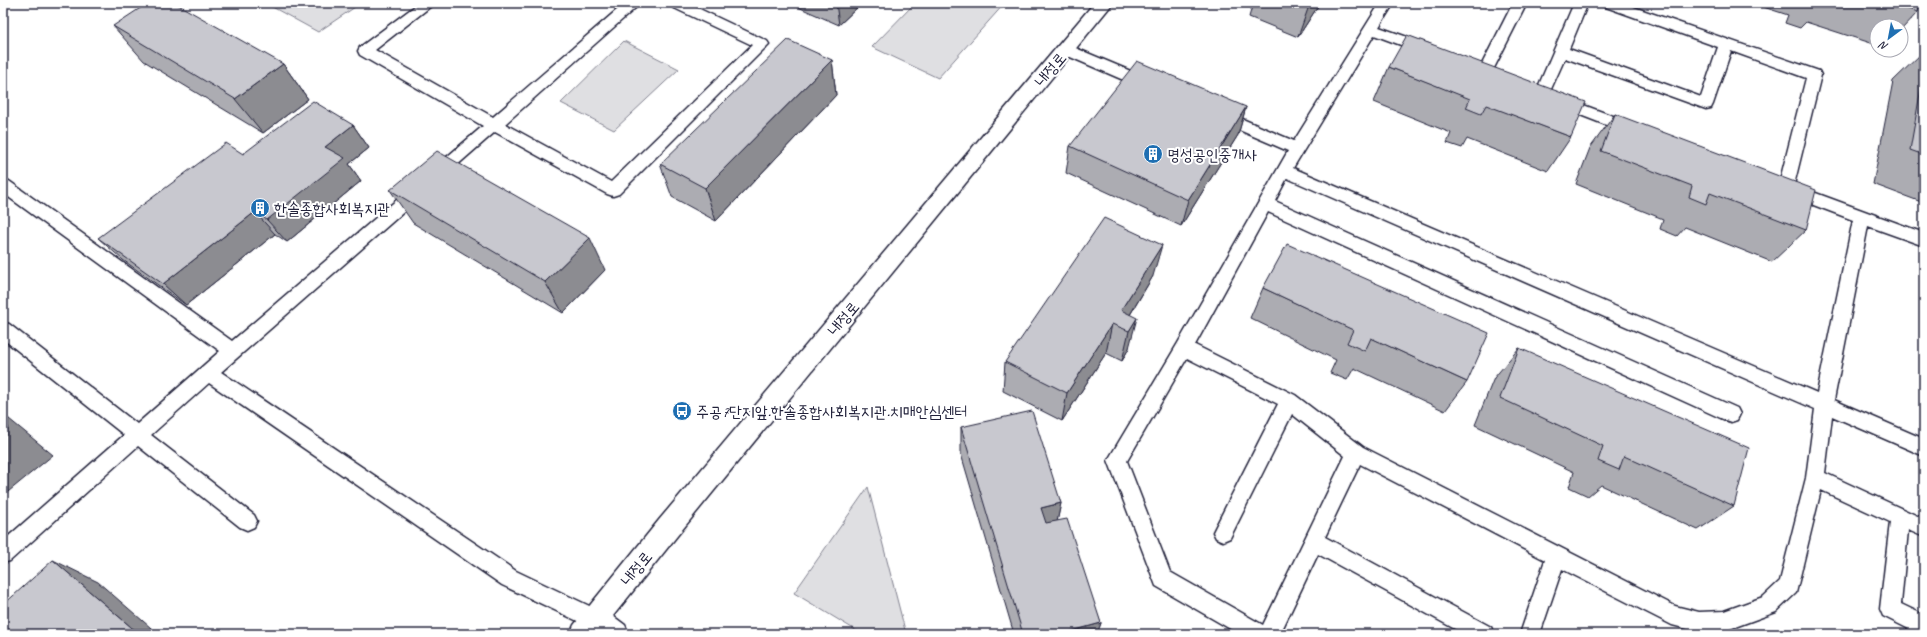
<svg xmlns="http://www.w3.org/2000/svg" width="1927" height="637" font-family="Caveat,'Poor Story',sans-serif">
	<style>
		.green { fill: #dfdfe2; stroke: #80808e }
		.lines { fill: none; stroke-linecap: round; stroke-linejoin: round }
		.lane-casing { stroke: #22223b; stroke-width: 3 }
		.secondary-casing { stroke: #22223b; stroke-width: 3 }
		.lane { fill: #fff; fill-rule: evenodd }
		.secondary { fill: #fff; fill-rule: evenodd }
		.wall { fill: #acacb2; stroke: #22223b }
		.shaded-wall { fill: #8c8c91; stroke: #22223b }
		.building { fill: #c8c8cf; stroke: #22223b }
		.labels { text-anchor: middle; stroke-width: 4; stroke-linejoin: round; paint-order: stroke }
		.street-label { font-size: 16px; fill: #22223b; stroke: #fff }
		.poi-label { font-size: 16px; fill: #22223b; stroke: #fff; text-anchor: start }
	</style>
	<rect width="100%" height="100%" fill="#fff"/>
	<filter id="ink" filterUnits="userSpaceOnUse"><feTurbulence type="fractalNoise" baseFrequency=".025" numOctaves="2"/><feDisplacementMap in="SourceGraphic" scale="8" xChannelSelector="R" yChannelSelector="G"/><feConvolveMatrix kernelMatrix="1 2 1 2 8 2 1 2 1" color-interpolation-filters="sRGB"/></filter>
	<g filter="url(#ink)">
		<g class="green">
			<polygon points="265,3 361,3 318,32"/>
			<polygon points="915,3 1005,3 938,78 872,47"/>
			<polygon points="624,41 679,69 614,130 561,103"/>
			<polygon points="868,487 906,634 862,634 794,593"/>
		</g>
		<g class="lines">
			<g class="lane-casing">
				<g id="lane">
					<polygon points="419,3 435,3 375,50 493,117 625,3 641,3 505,124 611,182 752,45 670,6 668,3 687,3 767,41 769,44 619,194 613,196 607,194 495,132 221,372 516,571 602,612 605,619 602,626 595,629 588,626 502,585 209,383 151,435 254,515 257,521 254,527 247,530 240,527 138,446 10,561 3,563 3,541 124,435 3,339 3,322 9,324 137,424 220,351 3,193 3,179 9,181 232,341 483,126 360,55 358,51 360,47"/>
					<path d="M1380,3H1394L1379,27L1430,45L1432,49L1430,53L1425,54L1374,35L1293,168L1817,393L1853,220L1787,195L1780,192L1778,188L1806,78L1731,51L1713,104L1711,108L1706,109L1565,58L1547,98L1542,99L1537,98L1535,94L1574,3H1588L1569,49L1701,97L1718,47L1603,6L1601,3H1622L1819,71L1821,75L1794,185L1924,233V246L1868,226L1834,400L1924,439V456L1832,416L1825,473L1924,519V537L1908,530L1901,604L1924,615V634L1917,633L1883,616L1880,609L1890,522L1821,490L1796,593L1776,612L1724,631L1699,632L1672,625L1562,569L1540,634H1520L1545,560L1360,464L1325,537L1491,627L1494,634H1464L1318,554L1280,634H1239L1156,586L1108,460L1178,343L1288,151L1216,120L1214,116L1216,112L1221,111L1226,112L1294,141ZM1287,178L1815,409L1806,478L1780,581L1763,597L1724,611L1699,612L1675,606L1363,447L1295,395L1195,345L1268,212L1725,420L1731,422L1737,420L1740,414L1737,408L1275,201ZM1187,358L1278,404L1216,526L1213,532L1216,538L1223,541L1230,538L1292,414L1345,456L1263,625L1170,572L1127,461Z"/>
					<polygon points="1513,3 1527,3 1490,76 1485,77 1480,76 1478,72"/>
					<polygon points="1066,44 1152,80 1154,84 1152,88 1147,89 1142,88 1061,53 1059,49 1061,45"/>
					<polygon points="1562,97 1637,125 1640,129 1637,133 1632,135 1557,106 1555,102 1557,98"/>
				</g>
			</g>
			<g class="secondary-casing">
				<polygon id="secondary" points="1094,3 1113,3 677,536 613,616 625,625 629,634 570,634 574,625 659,520"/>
			</g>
			<use href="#lane" class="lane"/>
			<use href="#secondary" class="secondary"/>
		</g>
		<g class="wall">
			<polygon points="789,3 862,3 839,25"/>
			<polygon points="1253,3 1320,3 1298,37 1249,17"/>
			<polygon points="1751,3 1920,3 1918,12 1901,30 1901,26 1877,26 1877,45 1806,22 1800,28 1785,23 1788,15"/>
			<polygon points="113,26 283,64 308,99 263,133 144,61"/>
			<polygon points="1924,51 1924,203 1873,184 1893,81"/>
			<polygon points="832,60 836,95 716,221 672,197 660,164"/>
			<polygon points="1389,67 1571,137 1548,171 1467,139 1462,148 1447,143 1451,133 1374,102"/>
			<polygon points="1246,107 1238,135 1181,226 1066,173 1070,146"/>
			<polygon points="1615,114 1806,230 1772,262 1685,227 1677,236 1660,229 1663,219 1576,184 1590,148"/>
			<polygon points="353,125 369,148 349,164 361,181 287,242 275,234 186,305 123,260 98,238"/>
			<polygon points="390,190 605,270 563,313 413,223"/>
			<polygon points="1153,276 1130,315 1129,348 1122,361 1106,353 1062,421 1003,391 1005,362"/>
			<polygon points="1263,288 1467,382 1445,411 1354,368 1347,380 1330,373 1336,360 1250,318"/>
			<polygon points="1519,348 1734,506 1698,530 1601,485 1588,496 1569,487 1574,472 1475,425 1494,378"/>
			<polygon points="961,427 1061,503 1057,521 1101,623 1097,634 1014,634 961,454"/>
		</g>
		<g class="shaded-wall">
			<polygon points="836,3 862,3 839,25"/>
			<polygon points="1310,3 1320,3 1298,37"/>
			<polygon points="832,60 836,95 716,221 705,188"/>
			<polygon points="283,64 308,99 263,133 235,99"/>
			<polygon points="1246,107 1238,135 1181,226 1188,200"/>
			<polygon points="353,125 369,148 349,164 361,181 287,242 267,220 325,147"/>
			<polygon points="255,212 275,234 186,305 163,284"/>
			<polygon points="590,238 605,270 563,313 545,282"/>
			<polygon points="1162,245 1153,276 1122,328 1121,310"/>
			<polygon points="1137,318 1129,348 1122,361 1129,331"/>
			<polygon points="1112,324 1106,353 1062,421 1067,393"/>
			<polygon points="3,414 53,455 3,496"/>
			<polygon points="1061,503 1056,527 1037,531 1041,508"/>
			<polygon points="53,560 98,582 158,634 139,634"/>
			<polygon points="1101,623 1097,634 1061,634"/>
		</g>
		<g class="building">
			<polygon points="148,3 175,3 283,64 235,99 113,26"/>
			<polygon points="1890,3 1920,3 1918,12"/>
			<polygon points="1407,35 1586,102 1571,137 1486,105 1481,114 1466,108 1470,99 1389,67"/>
			<polygon points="788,40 832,60 705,188 660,164"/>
			<polygon points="1137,61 1246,107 1188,200 1070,146"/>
			<polygon points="1924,71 1924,155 1910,150"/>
			<polygon points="313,101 353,125 325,147 345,158 267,220 255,212 163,284 98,238 226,143 243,154"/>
			<polygon points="1615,114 1816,190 1806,230 1710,193 1706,204 1689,197 1692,186 1601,151"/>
			<polygon points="437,151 590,238 545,282 390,190"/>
			<polygon points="1104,218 1162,245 1121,310 1137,318 1129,331 1112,324 1067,393 1005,362"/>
			<polygon points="1287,244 1489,333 1467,382 1371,338 1365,351 1347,343 1353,330 1263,288"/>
			<polygon points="1519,348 1749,448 1734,506 1624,456 1619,470 1598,461 1603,446 1500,398"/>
			<polygon points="1032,411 1061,503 1041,508 1046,523 1067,519 1101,623 1061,634 1023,634 961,427"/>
			<polygon points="3,423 9,428 3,432"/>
			<polygon points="53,560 139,634 6,634 3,631 3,605"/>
		</g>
	</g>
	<defs>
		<g id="building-disc" transform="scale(1)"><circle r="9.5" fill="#1f6fb2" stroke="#fff"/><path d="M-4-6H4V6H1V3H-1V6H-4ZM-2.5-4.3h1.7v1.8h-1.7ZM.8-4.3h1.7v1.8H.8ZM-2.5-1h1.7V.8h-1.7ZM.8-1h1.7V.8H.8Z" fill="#fff"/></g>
		<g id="bus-disc" transform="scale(1)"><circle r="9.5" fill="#1f6fb2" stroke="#fff"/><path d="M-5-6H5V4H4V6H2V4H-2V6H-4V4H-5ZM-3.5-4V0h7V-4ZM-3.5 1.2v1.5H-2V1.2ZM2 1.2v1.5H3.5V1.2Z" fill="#fff"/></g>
	</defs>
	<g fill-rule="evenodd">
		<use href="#building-disc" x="1153" y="154"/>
		<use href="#building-disc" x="260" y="208"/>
		<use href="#bus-disc" x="682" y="411"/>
	</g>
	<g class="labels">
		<g class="street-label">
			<text transform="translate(1050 69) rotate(-50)" y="6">내정로</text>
			<text transform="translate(843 318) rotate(-50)" y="6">내정로</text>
			<text transform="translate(636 568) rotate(-51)" y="6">내정로</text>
		</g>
		<g class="poi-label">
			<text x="1167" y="160">명성공인중개사</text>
			<text x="274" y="214">한솔종합사회복지관</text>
			<text x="696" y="417">주공7단지앞.한솔종합사회복지관.치매안심센터</text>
		</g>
	</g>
	<rect width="1927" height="637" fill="none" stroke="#fff" stroke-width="16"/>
	<rect x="8" y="8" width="1911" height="621" fill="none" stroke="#22223b" stroke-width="1.5" filter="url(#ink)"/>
	<g transform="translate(1889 38) rotate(212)"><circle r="19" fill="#ffffff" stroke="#a7a7b1"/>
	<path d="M0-3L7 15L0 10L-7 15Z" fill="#1f6fb2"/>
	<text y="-6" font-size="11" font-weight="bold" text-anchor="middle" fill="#22223b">N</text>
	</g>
</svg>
